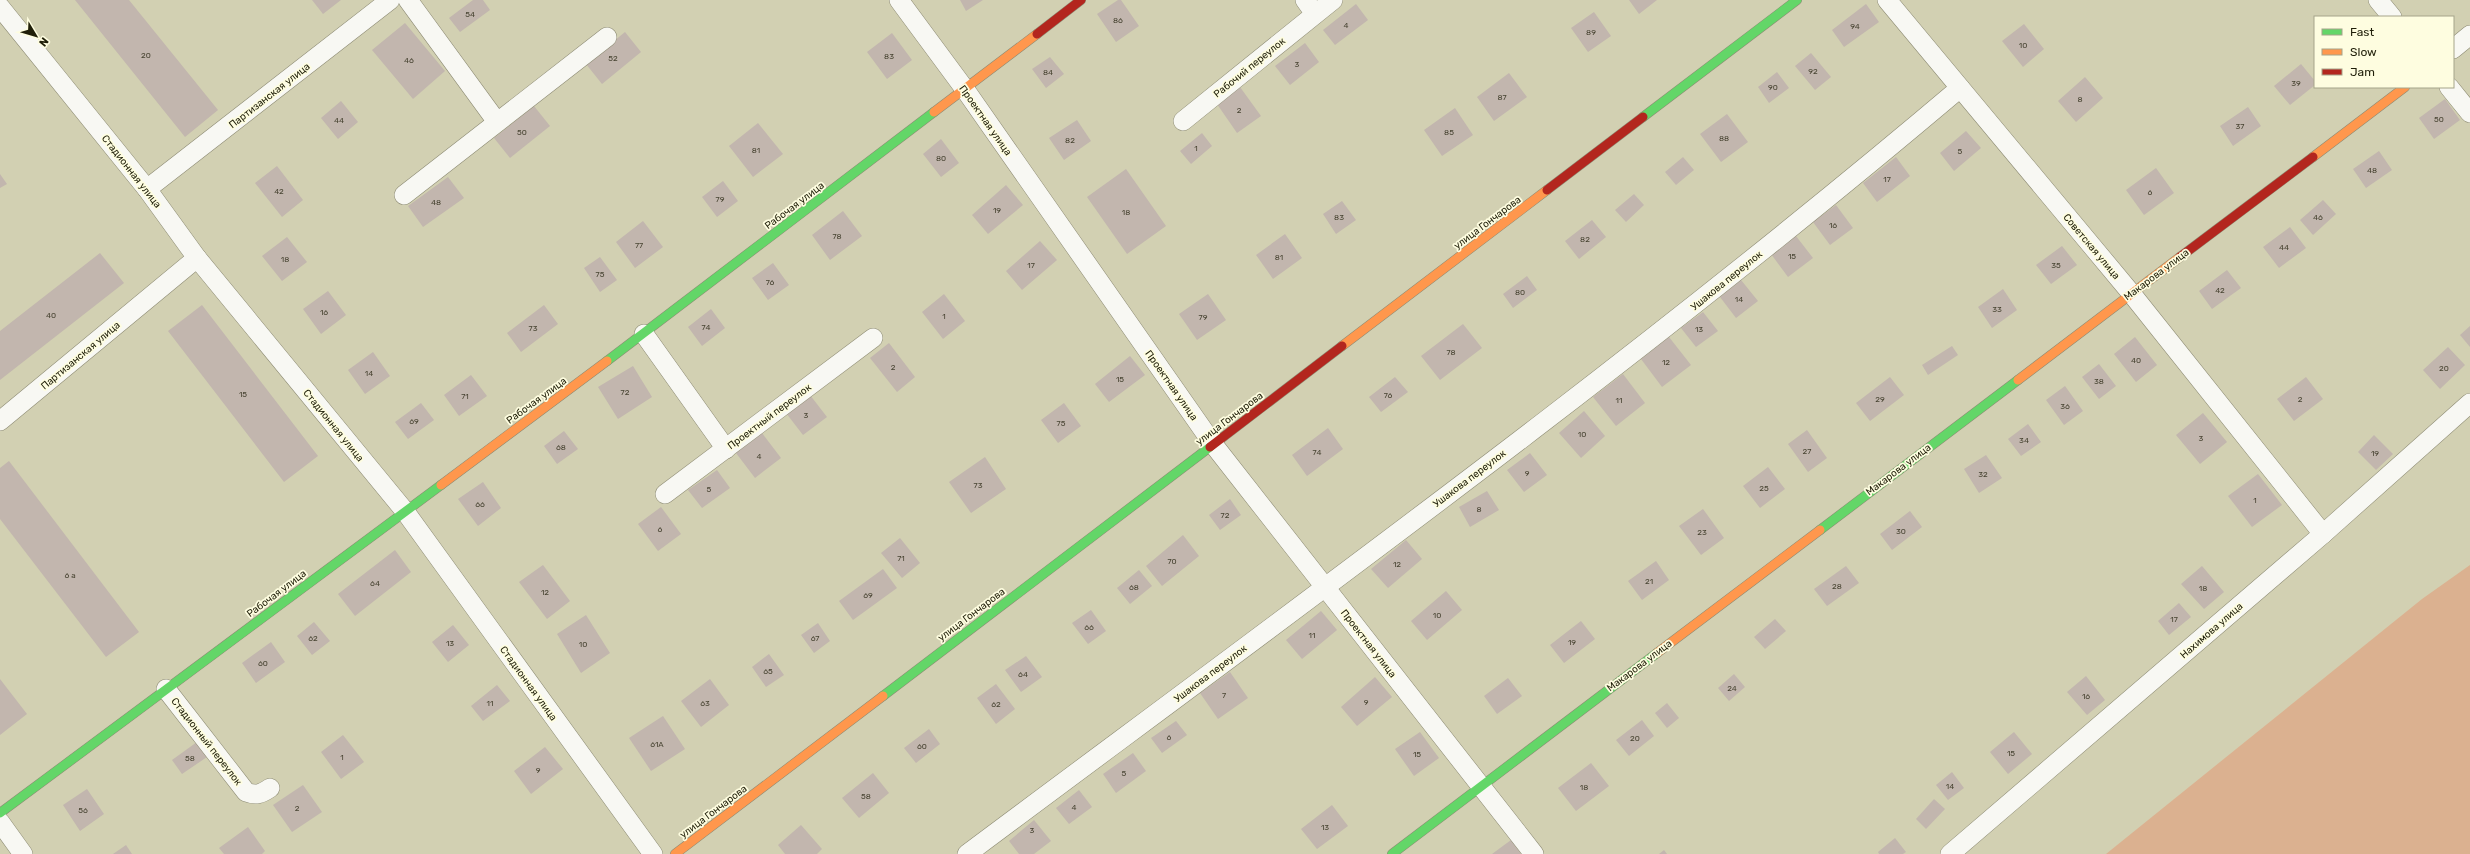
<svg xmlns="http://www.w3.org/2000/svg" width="2470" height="854" font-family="Rubik,sans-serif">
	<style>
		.green { fill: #dbb190 }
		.building { fill: #c2b6ae }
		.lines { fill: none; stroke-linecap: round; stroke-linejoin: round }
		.street-casing { stroke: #8d8b74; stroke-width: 20 }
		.fast-casing { stroke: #8d8b74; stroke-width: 10 }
		.slow-casing { stroke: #8d8b74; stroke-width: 10 }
		.jam-casing { stroke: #8d8b74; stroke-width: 10 }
		.street { stroke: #f8f8f3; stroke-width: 19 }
		.fast { stroke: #63d668; stroke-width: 9 }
		.slow { stroke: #ff974d; stroke-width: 9 }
		.jam { stroke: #b3261e; stroke-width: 9 }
		.labels { text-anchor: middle; stroke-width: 3.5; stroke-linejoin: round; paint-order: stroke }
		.number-label { font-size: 8px; fill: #484432 }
		.street-label { font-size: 10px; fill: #1f1e08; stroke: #fefde0 }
	</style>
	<rect width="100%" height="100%" fill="#d2d0b2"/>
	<polygon class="green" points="2470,565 2470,854 2106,854 2422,599"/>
	<g class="building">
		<polygon points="75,0 129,0 218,110 185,137"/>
		<polygon points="312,0 341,0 323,14"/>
		<polygon points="473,0 483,0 490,10 460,32 449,18"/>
		<polygon points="960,0 983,0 966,11"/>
		<polygon points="1118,0 1121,0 1139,26 1116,42 1097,14"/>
		<polygon points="1629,0 1657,0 1639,14"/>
		<polygon points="1356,4 1368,20 1335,45 1323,30"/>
		<polygon points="1866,4 1879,22 1844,47 1832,30"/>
		<polygon points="1594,12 1611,36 1588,52 1571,28"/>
		<polygon points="405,23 445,71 413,99 372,50"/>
		<polygon points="2024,24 2044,49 2023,67 2002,41"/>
		<polygon points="625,32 641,52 602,84 586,64"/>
		<polygon points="892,33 912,60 887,79 867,52"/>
		<polygon points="1305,43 1319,62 1290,85 1275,66"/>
		<polygon points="1811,53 1831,77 1815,90 1795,66"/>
		<polygon points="1050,57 1064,74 1046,88 1032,69"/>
		<polygon points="2301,64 2315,81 2315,85 2290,105 2274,86"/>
		<polygon points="1777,72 1789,88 1769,103 1758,87"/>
		<polygon points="1509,73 1527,97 1494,121 1477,97"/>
		<polygon points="2085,77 2103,98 2076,122 2058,101"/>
		<polygon points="1240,87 1261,116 1237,133 1217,104"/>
		<polygon points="2445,99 2460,120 2434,139 2419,118"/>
		<polygon points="341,101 358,122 338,139 321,118"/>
		<polygon points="534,106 550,126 510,158 494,138"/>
		<polygon points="2248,107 2261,126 2233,146 2220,126"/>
		<polygon points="1455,108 1473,135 1442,156 1424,130"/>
		<polygon points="1727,114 1748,142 1721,162 1700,134"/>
		<polygon points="1077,120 1091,141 1064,160 1049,138"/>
		<polygon points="758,123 783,154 753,177 729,146"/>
		<polygon points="1966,131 1981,148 1954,171 1940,153"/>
		<polygon points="1202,133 1212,146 1191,164 1180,151"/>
		<polygon points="941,139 959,163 941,177 923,154"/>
		<polygon points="2379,151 2392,170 2366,188 2353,169"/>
		<polygon points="1683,157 1694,170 1676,185 1665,172"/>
		<polygon points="1896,157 1910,176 1877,202 1863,183"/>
		<polygon points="277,166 303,200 282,217 255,183"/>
		<polygon points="2156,168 2174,193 2144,215 2126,190"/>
		<polygon points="1126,169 1166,226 1127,254 1087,197"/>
		<polygon points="0,174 7,184 0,188"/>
		<polygon points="448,177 464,198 423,227 408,206"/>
		<polygon points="723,181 738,201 717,217 702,197"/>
		<polygon points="1006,185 1023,205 988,234 972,215"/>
		<polygon points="1634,194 1644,205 1626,222 1615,210"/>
		<polygon points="2323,200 2336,214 2313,235 2300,220"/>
		<polygon points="1342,201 1356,220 1336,234 1323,214"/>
		<polygon points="1836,205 1853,228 1830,245 1813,222"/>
		<polygon points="843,211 862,236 830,260 812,235"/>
		<polygon points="1592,220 1606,237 1579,259 1565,241"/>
		<polygon points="643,221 663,247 635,268 616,242"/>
		<polygon points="2290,227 2306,248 2279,268 2263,247"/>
		<polygon points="1285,234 1302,258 1273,279 1256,255"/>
		<polygon points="1796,236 1813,258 1788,277 1771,254"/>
		<polygon points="287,237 307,262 282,281 262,256"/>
		<polygon points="1040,241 1057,260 1022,290 1006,271"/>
		<polygon points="2062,246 2077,265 2051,284 2036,265"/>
		<polygon points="100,253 124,283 0,380 0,331"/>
		<polygon points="600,257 617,280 600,292 584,268"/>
		<polygon points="773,263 789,285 768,300 752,278"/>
		<polygon points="2227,270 2241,288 2212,309 2199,291"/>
		<polygon points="1527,276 1537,290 1513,308 1503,294"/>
		<polygon points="1741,280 1758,301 1736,318 1720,297"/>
		<polygon points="2003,289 2017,310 1992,328 1978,307"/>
		<polygon points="328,291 346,315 321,334 303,309"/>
		<polygon points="944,294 965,321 943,339 922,312"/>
		<polygon points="1208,294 1226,320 1197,340 1179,314"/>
		<polygon points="202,305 318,456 284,482 168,331"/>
		<polygon points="544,305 558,324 521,352 507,333"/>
		<polygon points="711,309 725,328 702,346 688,327"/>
		<polygon points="1703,312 1718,331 1696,347 1681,328"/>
		<polygon points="1463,324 1482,348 1440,380 1421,356"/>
		<polygon points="2470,326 2470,347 2460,335"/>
		<polygon points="1669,337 1691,365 1662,387 1641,359"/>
		<polygon points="2135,337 2157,365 2136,382 2114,354"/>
		<polygon points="889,343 915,377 897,392 870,358"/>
		<polygon points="1952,346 1958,355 1928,375 1922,365"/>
		<polygon points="2448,347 2465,365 2440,389 2423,370"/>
		<polygon points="373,352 390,376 365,394 348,370"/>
		<polygon points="1130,356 1145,375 1109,402 1095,384"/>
		<polygon points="2099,364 2116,386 2099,399 2082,377"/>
		<polygon points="633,366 652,397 618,419 598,387"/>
		<polygon points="1623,374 1645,403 1616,426 1593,397"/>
		<polygon points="471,375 487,396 459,416 444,395"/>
		<polygon points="1395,377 1408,392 1381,412 1369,397"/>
		<polygon points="1890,377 1904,395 1870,421 1856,403"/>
		<polygon points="2306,377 2323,399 2294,421 2277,399"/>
		<polygon points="2065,386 2083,411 2064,425 2046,400"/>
		<polygon points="810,395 827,417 803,435 786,413"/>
		<polygon points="421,403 434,420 408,439 395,422"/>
		<polygon points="1064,403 1081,426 1058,443 1041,420"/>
		<polygon points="1584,411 1605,436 1581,458 1559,433"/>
		<polygon points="2203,413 2227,442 2200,464 2176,435"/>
		<polygon points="2028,424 2041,442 2021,456 2008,439"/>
		<polygon points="1328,428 1343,449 1307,476 1292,455"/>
		<polygon points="1807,430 1827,458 1808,472 1788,444"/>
		<polygon points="564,431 578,449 557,464 544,446"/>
		<polygon points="762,433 781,458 755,478 736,453"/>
		<polygon points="2374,435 2393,454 2376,470 2358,452"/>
		<polygon points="1530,453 1547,475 1524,492 1507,470"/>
		<polygon points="1986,455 2002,478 1979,493 1964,469"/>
		<polygon points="985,457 1006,489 971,513 949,482"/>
		<polygon points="9,461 139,632 106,657 0,519 0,468"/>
		<polygon points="1768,467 1785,489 1760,508 1743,486"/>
		<polygon points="717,470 730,488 702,508 688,490"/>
		<polygon points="2258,474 2282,505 2252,527 2228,496"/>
		<polygon points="483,482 501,508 478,526 458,499"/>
		<polygon points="1487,491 1499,510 1470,527 1459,507"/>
		<polygon points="1230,499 1241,515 1220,530 1209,515"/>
		<polygon points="661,507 681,534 658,551 638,524"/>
		<polygon points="1703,509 1724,538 1701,555 1679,526"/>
		<polygon points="1910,511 1922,527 1892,550 1880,534"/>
		<polygon points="1183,535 1199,556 1162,586 1146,566"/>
		<polygon points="900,538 920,563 902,578 881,553"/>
		<polygon points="1406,540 1422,559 1388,588 1371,569"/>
		<polygon points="395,550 411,572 355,616 338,594"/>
		<polygon points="1656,561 1669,580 1642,600 1628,581"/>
		<polygon points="543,565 570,601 547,619 519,582"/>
		<polygon points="1846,566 1859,583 1827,606 1814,589"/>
		<polygon points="2202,566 2224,592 2204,609 2181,584"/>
		<polygon points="883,569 897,588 853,620 839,601"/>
		<polygon points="1139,570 1152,586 1130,604 1117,588"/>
		<polygon points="1446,591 1462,610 1427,640 1411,621"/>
		<polygon points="2179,603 2191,617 2169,635 2158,621"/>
		<polygon points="1091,610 1106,631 1088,644 1072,623"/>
		<polygon points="1321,611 1337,630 1302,659 1286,640"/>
		<polygon points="586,615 610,653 581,673 557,634"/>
		<polygon points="1775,619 1786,631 1765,649 1754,637"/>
		<polygon points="1581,621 1595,639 1564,663 1550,645"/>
		<polygon points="314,622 330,641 312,655 297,636"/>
		<polygon points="818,623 830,641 814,653 801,635"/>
		<polygon points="453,625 469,645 448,662 432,642"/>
		<polygon points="271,642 285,662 256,683 242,663"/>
		<polygon points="769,654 784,675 766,687 752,667"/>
		<polygon points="1026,656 1042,677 1021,692 1005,670"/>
		<polygon points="1230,672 1248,698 1218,719 1200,693"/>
		<polygon points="1734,674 1745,687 1729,701 1718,688"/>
		<polygon points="2086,676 2105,700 2087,715 2067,692"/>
		<polygon points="1375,677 1392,697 1357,726 1341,707"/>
		<polygon points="1508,678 1522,696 1497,714 1484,696"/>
		<polygon points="0,679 27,714 0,735"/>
		<polygon points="710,679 729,705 701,727 681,701"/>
		<polygon points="996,684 1015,709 996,724 977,698"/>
		<polygon points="497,685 510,701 483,721 471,706"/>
		<polygon points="1667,703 1679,718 1667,728 1655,713"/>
		<polygon points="663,716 685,749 651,771 629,738"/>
		<polygon points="1642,720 1654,736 1629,756 1616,740"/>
		<polygon points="1176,721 1187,735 1162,753 1151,738"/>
		<polygon points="929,729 940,744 916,763 904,748"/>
		<polygon points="1420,732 1439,758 1414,776 1395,749"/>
		<polygon points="2014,732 2032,754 2008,774 1990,752"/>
		<polygon points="343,735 364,762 341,779 321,752"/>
		<polygon points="197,742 207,757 182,774 172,760"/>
		<polygon points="545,747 563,769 531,794 514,771"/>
		<polygon points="1133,753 1146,771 1116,793 1103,774"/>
		<polygon points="1591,763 1609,786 1576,811 1558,788"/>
		<polygon points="1952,772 1964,788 1948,800 1936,785"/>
		<polygon points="873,773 889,793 859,818 842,798"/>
		<polygon points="303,785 322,812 292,832 273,805"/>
		<polygon points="87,789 104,814 80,831 63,805"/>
		<polygon points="1079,790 1092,807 1069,824 1056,808"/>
		<polygon points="1934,799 1945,809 1926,829 1916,819"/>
		<polygon points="1332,805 1348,826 1317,849 1301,829"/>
		<polygon points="1034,820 1051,841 1034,854 1019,854 1009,841"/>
		<polygon points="801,825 822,849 817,854 785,854 778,845"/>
		<polygon points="248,827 265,851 262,854 224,854 219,848"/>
		<polygon points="1895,838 1906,852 1903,854 1879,854 1878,852"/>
		<polygon points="1511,840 1521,854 1492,854"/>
		<polygon points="126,845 132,854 113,854"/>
		<polygon points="1664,850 1667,854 1659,854"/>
	</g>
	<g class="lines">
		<g class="street-casing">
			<g id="street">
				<polyline points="408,0 497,122"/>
				<polyline points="899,0 964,88 1213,444 1534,854"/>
				<polyline points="1305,0 1315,14"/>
				<polyline points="1887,0 2131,293 2323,534"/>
				<polyline points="2378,0 2392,17"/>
				<polyline points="0,7 147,189 197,258 404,510 653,854"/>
				<polyline points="2453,49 2470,35"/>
				<polyline points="2449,87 2470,113"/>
				<polyline points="1183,121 1333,0"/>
				<polyline points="147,189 390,0"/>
				<polyline points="404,195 607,37"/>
				<polyline points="644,334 726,449"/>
				<polyline points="0,421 197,258"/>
				<polyline points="665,494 873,338"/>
				<path d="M166,689L246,792C256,796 261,794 270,788"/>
				<polyline points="0,822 23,854"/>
				<path d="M967,854C1302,604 1641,358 1960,88"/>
				<polyline points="1950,854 2323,534 2470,403"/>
			</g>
		</g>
		<g class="fast-casing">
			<g id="fast">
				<polyline points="1643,117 1797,0"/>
				<polyline points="607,361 934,112"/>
				<polyline points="1820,530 2018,380"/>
				<polyline points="883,696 1210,447"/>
				<polyline points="0,813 441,485"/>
				<polyline points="1392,854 1657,653"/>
			</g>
		</g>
		<g class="slow-casing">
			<g id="slow">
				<polyline points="934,112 1037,34"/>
				<polyline points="2313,157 2405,87"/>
				<polyline points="1342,346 1547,190"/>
				<polyline points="2018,380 2180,257"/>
				<polyline points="441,485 607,361"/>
				<polyline points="1657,653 1820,530"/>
				<polyline points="675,854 883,696"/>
			</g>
		</g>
		<g class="jam-casing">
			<g id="jam">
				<polyline points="1037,34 1081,0"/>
				<polyline points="1547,190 1643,117"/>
				<polyline points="2180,257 2313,157"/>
				<polyline points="1210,447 1342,346"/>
			</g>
		</g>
		<use href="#street" class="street"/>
		<use href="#fast" class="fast"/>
		<use href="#slow" class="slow"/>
		<use href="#jam" class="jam"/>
	</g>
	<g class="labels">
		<g class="number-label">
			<text x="470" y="17">54</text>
			<text x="1118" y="23">86</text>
			<text x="1346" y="28">4</text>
			<text x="1855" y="29">94</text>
			<text x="1591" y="35">89</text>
			<text x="2023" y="48">10</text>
			<text x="146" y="58">20</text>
			<text x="889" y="59">83</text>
			<text x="613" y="61">52</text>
			<text x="409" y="63">46</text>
			<text x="1297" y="67">3</text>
			<text x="1813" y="74">92</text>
			<text x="1048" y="75">84</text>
			<text x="2296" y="86">39</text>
			<text x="1773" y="90">90</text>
			<text x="1502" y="100">87</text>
			<text x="2080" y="102">8</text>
			<text x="1239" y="113">2</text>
			<text x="2439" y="122">50</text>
			<text x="339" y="123">44</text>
			<text x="2240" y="129">37</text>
			<text x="522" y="135">50</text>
			<text x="1449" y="135">85</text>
			<text x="1724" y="141">88</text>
			<text x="1070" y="143">82</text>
			<text x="1196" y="151">1</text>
			<text x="756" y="153">81</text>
			<text x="1960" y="154">5</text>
			<text x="941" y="161">80</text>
			<text x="2372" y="173">48</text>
			<text x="1887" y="182">17</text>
			<text x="279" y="194">42</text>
			<text x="2150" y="195">6</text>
			<text x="720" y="202">79</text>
			<text x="436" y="205">48</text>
			<text x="997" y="213">19</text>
			<text x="1126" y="215">18</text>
			<text x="1339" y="220">83</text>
			<text x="2318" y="220">46</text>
			<text x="1833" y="228">16</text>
			<text x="837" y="239">78</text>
			<text x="1585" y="242">82</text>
			<text x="639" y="248">77</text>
			<text x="2284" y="250">44</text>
			<text x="1792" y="259">15</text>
			<text x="1279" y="260">81</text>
			<text x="285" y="262">18</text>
			<text x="1031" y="268">17</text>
			<text x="2056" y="268">35</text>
			<text x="600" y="277">75</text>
			<text x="770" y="285">76</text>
			<text x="2220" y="293">42</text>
			<text x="1520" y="295">80</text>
			<text x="1739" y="302">14</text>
			<text x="1997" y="312">33</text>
			<text x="324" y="315">16</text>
			<text x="51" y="318">40</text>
			<text x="944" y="319">1</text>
			<text x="1203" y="320">79</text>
			<text x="706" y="330">74</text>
			<text x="533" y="331">73</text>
			<text x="1699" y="332">13</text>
			<text x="1451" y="355">78</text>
			<text x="2136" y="363">40</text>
			<text x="1666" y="365">12</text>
			<text x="893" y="370">2</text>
			<text x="2444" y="371">20</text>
			<text x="369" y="376">14</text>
			<text x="1120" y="382">15</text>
			<text x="2099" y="384">38</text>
			<text x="625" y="395">72</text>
			<text x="243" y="397">15</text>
			<text x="1388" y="398">76</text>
			<text x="465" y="399">71</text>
			<text x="1880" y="402">29</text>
			<text x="2300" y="402">2</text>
			<text x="1619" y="403">11</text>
			<text x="2065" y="409">36</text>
			<text x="806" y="418">3</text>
			<text x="414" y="424">69</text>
			<text x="1061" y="426">75</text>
			<text x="1582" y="437">10</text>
			<text x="2201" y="441">3</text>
			<text x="2024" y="443">34</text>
			<text x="561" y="450">68</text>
			<text x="1807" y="454">27</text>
			<text x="1317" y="455">74</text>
			<text x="2375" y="456">19</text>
			<text x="759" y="459">4</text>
			<text x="1527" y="476">9</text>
			<text x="1983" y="477">32</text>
			<text x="978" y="488">73</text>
			<text x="1764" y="491">25</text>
			<text x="709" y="492">5</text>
			<text x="2255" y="503">1</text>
			<text x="480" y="507">66</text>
			<text x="1479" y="512">8</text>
			<text x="1225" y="518">72</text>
			<text x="660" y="532">6</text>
			<text x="1901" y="534">30</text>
			<text x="1702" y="535">23</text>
			<text x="901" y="561">71</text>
			<text x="1172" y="564">70</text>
			<text x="1397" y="567">12</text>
			<text x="70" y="578">6 а</text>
			<text x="1649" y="584">21</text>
			<text x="375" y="586">64</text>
			<text x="1837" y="589">28</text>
			<text x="1134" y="590">68</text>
			<text x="2203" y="591">18</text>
			<text x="545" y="595">12</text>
			<text x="868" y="598">69</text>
			<text x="1437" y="618">10</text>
			<text x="2174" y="622">17</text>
			<text x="1089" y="630">66</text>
			<text x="1312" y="638">11</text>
			<text x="313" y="641">62</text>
			<text x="815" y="641">67</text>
			<text x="1572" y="645">19</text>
			<text x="450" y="646">13</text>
			<text x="583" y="647">10</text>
			<text x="263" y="666">60</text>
			<text x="768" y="674">65</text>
			<text x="1023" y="677">64</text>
			<text x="1732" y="691">24</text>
			<text x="1224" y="698">7</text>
			<text x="2086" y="699">16</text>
			<text x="1366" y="705">9</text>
			<text x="490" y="706">11</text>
			<text x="705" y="706">63</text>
			<text x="996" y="707">62</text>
			<text x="1169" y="740">6</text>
			<text x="1635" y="741">20</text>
			<text x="657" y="747">61А</text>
			<text x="922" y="749">60</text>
			<text x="2011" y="756">15</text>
			<text x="1417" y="757">15</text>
			<text x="342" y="760">1</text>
			<text x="190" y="761">58</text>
			<text x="538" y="773">9</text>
			<text x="1124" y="776">5</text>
			<text x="1950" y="789">14</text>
			<text x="1584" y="790">18</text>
			<text x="866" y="799">58</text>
			<text x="1074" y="810">4</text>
			<text x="297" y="811">2</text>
			<text x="83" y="813">56</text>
			<text x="1325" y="830">13</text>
			<text x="1032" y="833">3</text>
		</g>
		<g class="street-label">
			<text transform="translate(1249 67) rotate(-39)" y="4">Рабочий переулок</text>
			<text transform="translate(269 95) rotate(-38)" y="4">Партизанская улица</text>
			<text transform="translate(986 120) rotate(55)" y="4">Проектная улица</text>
			<text transform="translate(132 171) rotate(52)" y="4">Стадионная улица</text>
			<text transform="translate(794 205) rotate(-37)" y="4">Рабочая улица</text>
			<text transform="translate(1487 222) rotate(-37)" y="4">улица Гончарова</text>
			<text transform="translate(2092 246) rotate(50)" y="4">Советская улица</text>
			<text transform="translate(2156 274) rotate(-37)" y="4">Макарова улица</text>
			<text transform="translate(1726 280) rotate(-39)" y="4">Ушакова переулок</text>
			<text transform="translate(80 355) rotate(-40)" y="4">Партизанская улица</text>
			<text transform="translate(1172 385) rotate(55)" y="4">Проектная улица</text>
			<text transform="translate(536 400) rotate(-36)" y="4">Рабочая улица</text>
			<text transform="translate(769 416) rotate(-37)" y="4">Проектный переулок</text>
			<text transform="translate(1229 418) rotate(-37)" y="4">улица Гончарова</text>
			<text transform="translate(334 425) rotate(51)" y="4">Стадионная улица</text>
			<text transform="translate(1898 469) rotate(-37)" y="4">Макарова улица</text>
			<text transform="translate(1469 478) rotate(-37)" y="4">Ушакова переулок</text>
			<text transform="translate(276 593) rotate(-37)" y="4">Рабочая улица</text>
			<text transform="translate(971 614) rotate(-37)" y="4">улица Гончарова</text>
			<text transform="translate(2211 630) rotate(-41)" y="4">Нахимова улица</text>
			<text transform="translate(1369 643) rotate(52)" y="4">Проектная улица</text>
			<text transform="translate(1639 665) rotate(-37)" y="4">Макарова улица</text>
			<text transform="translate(1210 673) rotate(-37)" y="4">Ушакова переулок</text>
			<text transform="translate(529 683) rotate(54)" y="4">Стадионная улица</text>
			<text transform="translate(207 741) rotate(52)" y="4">Стадионный переулок</text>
			<text transform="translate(713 811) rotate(-37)" y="4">улица Гончарова</text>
		</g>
	</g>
	<rect x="2314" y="16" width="140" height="72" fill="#fefde0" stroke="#a5a48a"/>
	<rect x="2322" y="29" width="20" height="6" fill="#63d668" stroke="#a5a48a"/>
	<text x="2350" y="36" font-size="12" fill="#1f1e08">Fast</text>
	<rect x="2322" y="49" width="20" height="6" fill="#ff974d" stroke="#a5a48a"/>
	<text x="2350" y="56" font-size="12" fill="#1f1e08">Slow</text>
	<rect x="2322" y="69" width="20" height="6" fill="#b3261e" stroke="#a5a48a"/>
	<text x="2350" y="76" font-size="12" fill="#1f1e08">Jam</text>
	<g transform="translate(36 36) rotate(128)" stroke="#fefde0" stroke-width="3" paint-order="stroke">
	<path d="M0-3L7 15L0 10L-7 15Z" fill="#1f1e08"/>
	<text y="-6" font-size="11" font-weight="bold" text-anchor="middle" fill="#1f1e08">N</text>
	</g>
</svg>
